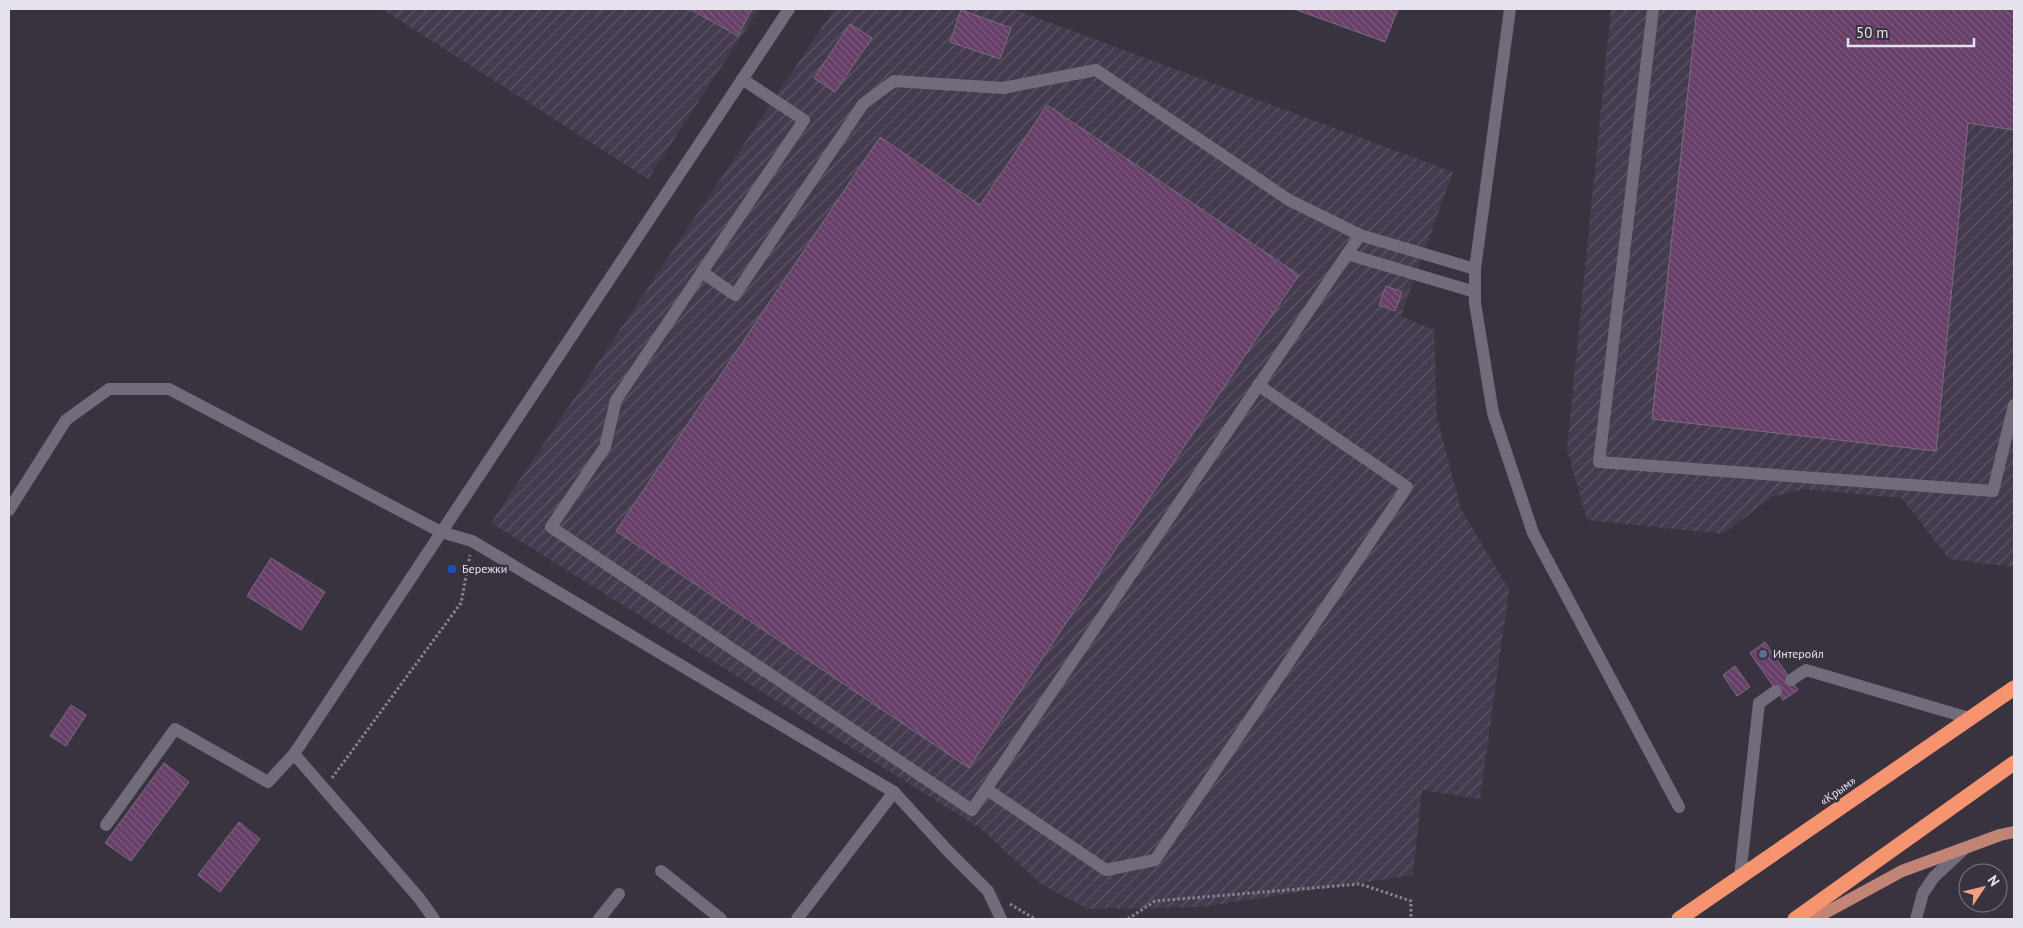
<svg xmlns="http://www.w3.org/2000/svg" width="2023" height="928" font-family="'PT Sans',sans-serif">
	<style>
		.industrial { fill: url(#industrial-furrows) }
		.building { fill: url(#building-back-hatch); stroke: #7b6e7b }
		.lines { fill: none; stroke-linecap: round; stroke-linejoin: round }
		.path { stroke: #88838e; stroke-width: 3; stroke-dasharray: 2.5 2.5; stroke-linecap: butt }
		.minor { stroke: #726b7a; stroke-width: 12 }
		.major { stroke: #c28474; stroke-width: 12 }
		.highway { stroke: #f79470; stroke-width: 15 }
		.transit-dot { fill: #1a4fb4; stroke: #393340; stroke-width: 2 }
		.service-dot { fill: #5c6f8a; stroke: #393340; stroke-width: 2 }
		.labels { text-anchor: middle; stroke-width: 5; stroke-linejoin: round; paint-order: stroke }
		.poi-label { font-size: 12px; fill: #e6e2eb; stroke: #393340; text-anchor: start }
		.street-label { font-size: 12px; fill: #e6e2eb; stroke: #393340 }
	</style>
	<defs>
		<pattern id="industrial-furrows" width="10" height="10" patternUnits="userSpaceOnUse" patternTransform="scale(1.25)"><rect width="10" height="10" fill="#443b4e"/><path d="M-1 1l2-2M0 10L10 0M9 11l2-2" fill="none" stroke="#5f5768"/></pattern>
		<pattern id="building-back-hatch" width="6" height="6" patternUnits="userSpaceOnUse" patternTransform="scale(1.25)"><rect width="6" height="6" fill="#663e67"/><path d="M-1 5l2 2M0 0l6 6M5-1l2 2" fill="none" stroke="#7c5a7d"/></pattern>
	</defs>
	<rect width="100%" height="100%" fill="#393340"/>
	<g class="industrial">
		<polygon points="382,9 759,9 648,179"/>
		<polygon points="834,9 1013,9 1453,172 1401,316 1434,330 1437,417 1461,509 1509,590 1480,799 1422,790 1413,875 1200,907 1088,909 1041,884 980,828 491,523"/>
		<polygon points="1611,9 2014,9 2014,567 1949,559 1902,498 1802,489 1772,497 1723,534 1587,520 1567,449"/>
	</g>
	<g class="building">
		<polygon points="690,9 752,9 738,36"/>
		<polygon points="1294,9 1398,9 1385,42"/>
		<polygon points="1697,9 2014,9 2014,130 1968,123 1936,451 1652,419"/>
		<polygon points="961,10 1011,28 1000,59 950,42"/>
		<polygon points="850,24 872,38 835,92 814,78"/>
		<polygon points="1047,105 1299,275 969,768 616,531 880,137 980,205"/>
		<polygon points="1386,286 1402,292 1395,311 1379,305"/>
		<polygon points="271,558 325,592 301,630 247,596"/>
		<polygon points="1765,642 1798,690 1783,700 1750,653"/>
		<polygon points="1735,666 1750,687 1737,696 1723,675"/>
		<polygon points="71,705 86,715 66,746 50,736"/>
		<polygon points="164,763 189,782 131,861 105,843"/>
		<polygon points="239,822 260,839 220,892 198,875"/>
	</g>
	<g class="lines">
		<g class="path">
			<polyline points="332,778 461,603 470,555"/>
			<polyline points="1010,904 1035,919"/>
			<polyline points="1128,919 1155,901 1360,884 1411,901 1411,919"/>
		</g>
		<g class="minor">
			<polyline points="1510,9 1475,269 1475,303 1493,413 1533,533 1679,807"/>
			<polyline points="1653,9 1599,462 1993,491 2014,405"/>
			<polyline points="742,79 804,120 702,272 735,295 863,104 894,81 1003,88 1096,70 1289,200 1360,235 1475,269"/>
			<polyline points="1347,254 1475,292"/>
			<polyline points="702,272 616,400 605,447 551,527 972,810 1360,235"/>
			<polyline points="9,510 66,420 109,389 169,389 441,532 472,541 894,792 948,851 988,891 1001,919"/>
			<polyline points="1791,680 1806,670 1969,718"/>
			<polyline points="294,754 419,898 434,919"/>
			<polyline points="986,789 1106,870 1155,860 1407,487 1258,385"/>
			<polyline points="106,825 175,729 268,782 294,754 789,9"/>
			<polyline points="661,871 721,919"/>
			<polyline points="1740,877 1759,703 1776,691"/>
			<polyline points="599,919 619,894"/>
			<polyline points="797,919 894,792"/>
			<polyline points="1916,919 1923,893 1934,877 1964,849"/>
		</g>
		<polyline class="major" points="1814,919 1902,871 2000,835 2014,832"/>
		<g class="highway">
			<polyline points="1679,919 2014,688"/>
			<polyline points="1795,919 2014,763"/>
		</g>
	</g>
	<rect class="transit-dot" x="447" y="564" width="10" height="10" rx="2.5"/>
	<circle class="service-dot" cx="1763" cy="654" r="5"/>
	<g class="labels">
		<g class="poi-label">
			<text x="462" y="573">Бережки</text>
			<text x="1773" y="658">Интеройл</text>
		</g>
		<g class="street-label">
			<text transform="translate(1838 791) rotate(-35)" y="4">«Крым»</text>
		</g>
	</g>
	<rect width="2023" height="928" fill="none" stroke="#e6e2eb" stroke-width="20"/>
	<g transform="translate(1983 888) rotate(55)"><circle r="24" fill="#393340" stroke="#7e7984"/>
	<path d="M0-4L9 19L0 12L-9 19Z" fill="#f39f83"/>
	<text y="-8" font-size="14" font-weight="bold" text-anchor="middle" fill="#e6e2eb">N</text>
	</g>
	<path d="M1848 38v8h126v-8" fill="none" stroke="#e6e2eb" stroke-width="2.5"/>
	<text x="1856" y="38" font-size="15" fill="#e6e2eb" stroke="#393340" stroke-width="4" paint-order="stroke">50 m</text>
</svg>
